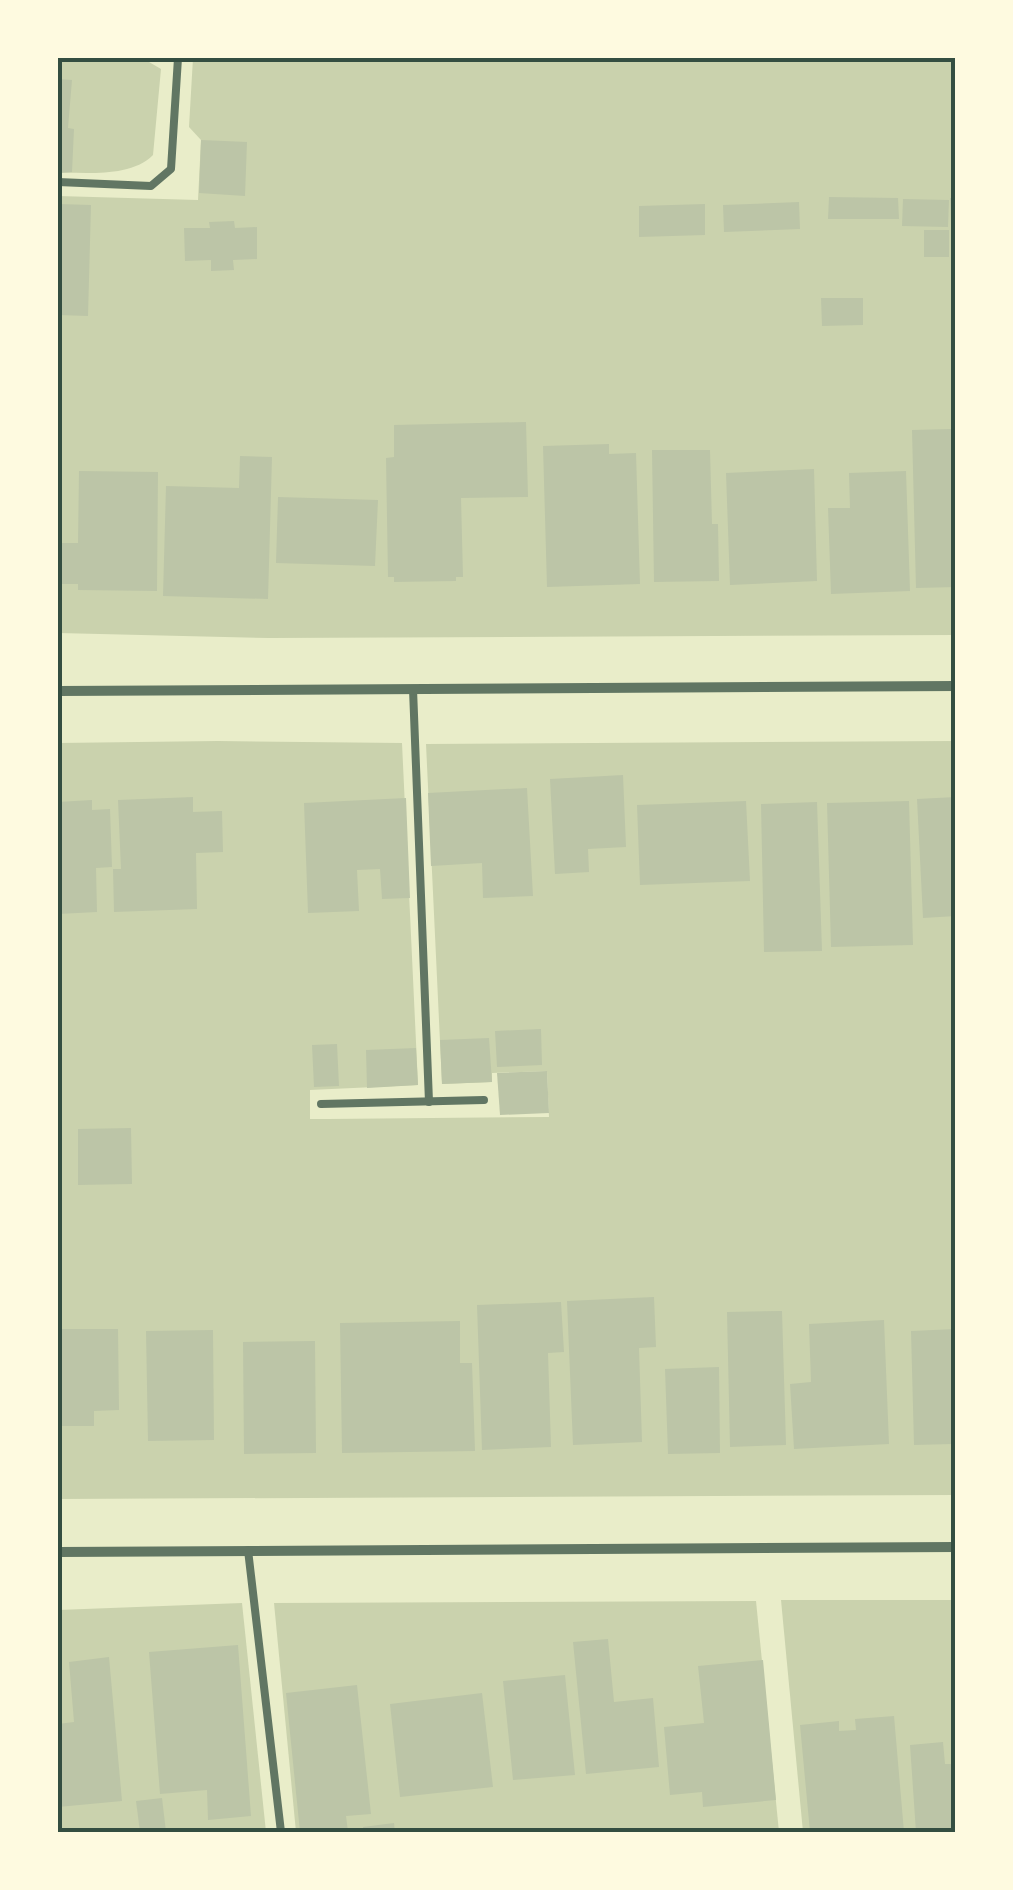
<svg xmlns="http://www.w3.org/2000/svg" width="1013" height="1890" font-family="Raleway,sans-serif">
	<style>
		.green { fill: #cad2ad }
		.building { fill: #bcc5a7 }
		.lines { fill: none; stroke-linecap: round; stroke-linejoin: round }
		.service { stroke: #617663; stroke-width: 8 }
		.minor { stroke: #617663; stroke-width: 10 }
		.neatline { fill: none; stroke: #344e41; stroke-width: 4 }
	</style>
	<rect width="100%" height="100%" fill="#e9edc9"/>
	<g class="green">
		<path d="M58,58H149V62L161,69L153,155C130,178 87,172 58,173Z"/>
		<polygon points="193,58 955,58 955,635 269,638 58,633 58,196 198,200 201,140 189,127"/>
		<polygon points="218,741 402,743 418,1085 310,1090 310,1119 328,1119 549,1117 547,1071 492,1073 492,1082 442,1084 426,744 955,741 955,1495 58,1499 58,743"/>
		<polygon points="781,1600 955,1600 955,1832 803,1832"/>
		<polygon points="756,1601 779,1832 296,1832 274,1603"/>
		<polygon points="242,1603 266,1832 58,1832 58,1610"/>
	</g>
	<g class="building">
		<polygon points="58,79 72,80 68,128 74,129 72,172 58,173"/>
		<polygon points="201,140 247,142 245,196 199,193"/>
		<polygon points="829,197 898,198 899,219 828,219"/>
		<polygon points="950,198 956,198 956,225 951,225"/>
		<polygon points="903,199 949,200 948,227 902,226"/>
		<polygon points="799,202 800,229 724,232 723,205"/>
		<polygon points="58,204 91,205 88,316 58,315"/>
		<polygon points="705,204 705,235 639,237 639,206"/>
		<polygon points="234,221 235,228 257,227 257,259 233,260 234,270 211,271 211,260 185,261 184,228 210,228 209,222"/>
		<rect x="924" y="230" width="25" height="27"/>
		<polygon points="821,298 863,298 863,325 822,326"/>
		<polygon points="526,422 528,497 461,498 463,577 456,577 456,581 394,582 394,577 388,577 386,458 394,457 394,425"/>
		<polygon points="952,429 956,587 916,588 912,430"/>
		<polygon points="609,444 609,454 636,453 640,584 547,587 543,446"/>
		<polygon points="652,450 710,450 712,524 718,524 719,581 654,582"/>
		<polygon points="240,456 272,457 268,599 163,596 166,486 239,488"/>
		<polygon points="814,469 817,581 730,585 726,473"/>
		<polygon points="79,471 158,472 157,591 78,590 78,584 58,584 58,518 62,518 62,543 78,543"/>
		<polygon points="906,471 910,591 831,594 828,508 850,508 849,473"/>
		<polygon points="278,497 378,500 375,566 276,563"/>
		<polygon points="623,775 626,847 588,849 589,872 555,874 550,779"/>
		<polygon points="527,788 533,896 483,898 482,863 431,866 428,793"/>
		<polygon points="193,797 193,812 222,811 223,852 196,853 197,909 114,912 113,869 121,869 118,800"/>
		<polygon points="956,797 956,916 923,918 917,799"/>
		<polygon points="406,798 410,898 382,899 380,869 357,870 359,911 308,913 304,803"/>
		<polygon points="92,800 92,810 110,809 112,867 96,868 97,912 58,914 58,802"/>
		<polygon points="746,801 750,881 640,885 637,805"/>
		<polygon points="909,801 913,945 831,947 827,803"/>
		<polygon points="817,802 822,951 764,952 761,804"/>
		<polygon points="541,1029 542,1065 497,1067 495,1031"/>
		<polygon points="489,1038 492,1082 442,1084 440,1040"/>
		<polygon points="337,1044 339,1086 314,1087 312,1045"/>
		<polygon points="416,1048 418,1085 367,1088 366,1050"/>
		<polygon points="547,1071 549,1113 500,1115 497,1073"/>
		<polygon points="131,1128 132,1184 78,1185 78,1129"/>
		<polygon points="654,1297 656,1347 639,1348 642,1442 573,1445 567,1301"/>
		<polygon points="561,1302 564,1352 548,1353 551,1447 482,1450 477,1305"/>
		<polygon points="782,1311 786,1445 730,1447 727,1312"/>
		<polygon points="884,1320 889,1444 794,1449 790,1384 811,1382 809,1324"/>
		<polygon points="460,1321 460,1363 472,1363 475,1451 342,1453 340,1323"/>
		<polygon points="58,1329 118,1329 119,1410 94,1411 94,1426 58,1426"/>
		<polygon points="956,1329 953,1444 914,1445 911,1331"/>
		<polygon points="213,1330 214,1440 148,1441 146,1331"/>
		<polygon points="315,1341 316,1453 244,1454 243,1342"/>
		<polygon points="719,1367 720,1453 668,1454 665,1369"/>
		<polygon points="608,1639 614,1702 653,1698 659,1767 586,1774 573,1642"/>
		<polygon points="238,1645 251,1816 208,1820 207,1790 160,1794 149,1652"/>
		<polygon points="109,1657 122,1801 58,1807 58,1724 74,1722 69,1662"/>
		<polygon points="763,1660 776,1800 703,1807 702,1792 670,1795 664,1727 704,1723 698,1666"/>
		<polygon points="565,1675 575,1775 513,1780 503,1681"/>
		<polygon points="357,1685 371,1814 346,1816 348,1832 300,1832 286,1693"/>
		<polygon points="482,1693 493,1787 400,1797 390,1704"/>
		<polygon points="894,1716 904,1832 810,1832 800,1725 839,1721 839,1731 856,1730 855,1719"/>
		<polygon points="943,1742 945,1764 956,1764 956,1832 916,1832 910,1745"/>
		<polygon points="162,1798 166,1832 140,1832 136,1801"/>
		<polygon points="394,1823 395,1832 364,1832 363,1827"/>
	</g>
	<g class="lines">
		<g class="service">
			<polyline points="58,182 151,186 171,169 178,58"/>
			<polyline points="413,689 429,1102"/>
			<polyline points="321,1104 484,1100"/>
			<polyline points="248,1550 281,1832"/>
		</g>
		<g class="minor">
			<polyline points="58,691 956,686"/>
			<polyline points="58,1552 956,1547"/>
		</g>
	</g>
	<rect width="1013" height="1890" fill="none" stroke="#fefae0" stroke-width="120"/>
	<rect x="60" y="60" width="893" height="1770" class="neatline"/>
</svg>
